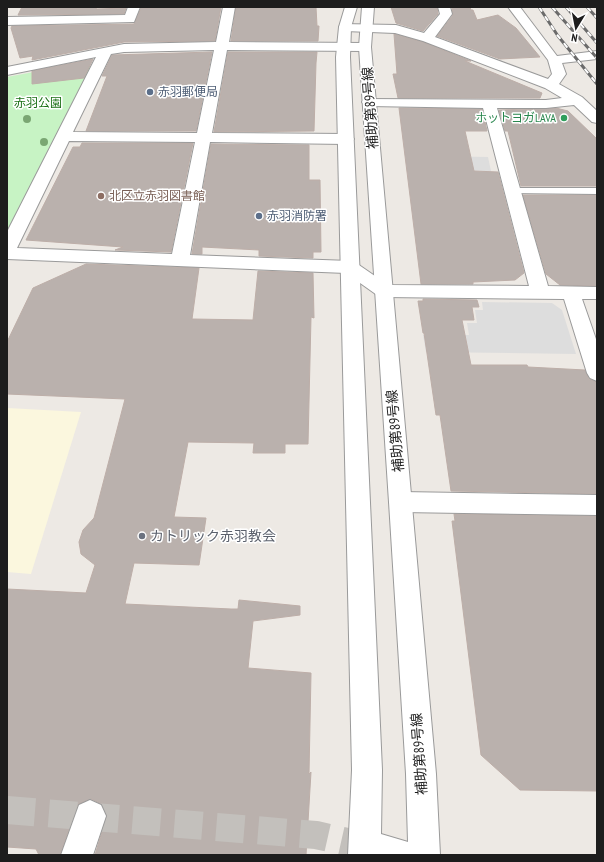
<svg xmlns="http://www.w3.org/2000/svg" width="604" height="862" font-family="'PT Sans Narrow','Noto Sans JP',sans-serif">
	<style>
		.education { fill: #fbf7de }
		.park { fill: #c7f3c4 }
		.parking { fill: #ddd }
		.building { fill: #bab1ad; stroke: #bdaea8 }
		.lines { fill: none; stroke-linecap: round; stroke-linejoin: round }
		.pedestrian-tunnel { stroke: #c3c0bc; stroke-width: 28; stroke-dasharray: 28 14; stroke-linecap: butt }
		.service-casing { stroke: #9a9a9a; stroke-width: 2 }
		.minor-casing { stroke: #9a9a9a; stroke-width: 2 }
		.tertiary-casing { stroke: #9a9a9a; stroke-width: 2 }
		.service { fill: #fff; fill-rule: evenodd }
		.minor { fill: #fff; fill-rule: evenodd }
		.tertiary { fill: #fff; fill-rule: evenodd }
		.rail-casing { stroke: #6b6b6b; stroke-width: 3 }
		.rail { stroke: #fff; stroke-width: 2; stroke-dasharray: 5.5; stroke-linecap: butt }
		.tree { fill: #7aa673 }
		.service-dot { fill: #5c6f8a; stroke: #fff; stroke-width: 1.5 }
		.leisure-dot { fill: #2e9e5b; stroke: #fff; stroke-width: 1.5 }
		.education-dot { fill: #8d6e63; stroke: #fff; stroke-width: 1.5 }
		.worship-dot { fill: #6b7280; stroke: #fff; stroke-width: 1.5 }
		.labels { text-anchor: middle; stroke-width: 3; stroke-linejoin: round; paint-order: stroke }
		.far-service-label { font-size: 12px; fill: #4e5e75; stroke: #fff; text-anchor: start }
		.far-park-label { font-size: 12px; fill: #1b7016; stroke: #fff }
		.far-leisure-label { font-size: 12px; fill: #27864d; stroke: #fff; text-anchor: end }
		.far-education-label { font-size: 12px; fill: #785e54; stroke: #fff; text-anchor: start }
		.street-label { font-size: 14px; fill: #1d1d1d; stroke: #fff }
		.worship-label { font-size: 14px; fill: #5b616d; stroke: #fff; text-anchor: start }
	</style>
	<rect width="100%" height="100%" fill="#ede9e4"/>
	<polygon class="education" points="7,408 81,412 31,574 7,572"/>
	<polygon class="park" points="82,63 91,67 7,231 7,77"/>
	<g class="parking">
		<polygon points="433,156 488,157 491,171 435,170"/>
		<polygon points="482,302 552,303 562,310 576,354 426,352 423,335 469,335 467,323 477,323 475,310 483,310"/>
	</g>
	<g class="building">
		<polygon points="22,7 97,7 96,9 126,8 124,14 18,15"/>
		<polygon points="221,7 215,41 124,42 32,60 33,56 20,58 11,28 12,26 134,24 141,8"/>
		<polygon points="236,7 316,7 317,26 319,26 318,41 231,41"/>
		<polygon points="391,7 437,7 438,14 423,31 396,23"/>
		<polygon points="452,7 470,7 471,10 473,10 477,20 498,15 516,28 540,57 500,59 437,36 453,15"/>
		<polygon points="394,34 423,42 471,61 465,61 542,93 540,98 398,98 393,74 397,74"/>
		<polygon points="212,52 196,131 86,131 107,76 102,76 112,55"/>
		<polygon points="228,52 317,52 316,63 314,131 214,132"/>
		<polygon points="93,59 84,78 32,84 32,71"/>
		<polygon points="399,108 482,109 487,131 465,131 474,171 498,172 524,273 515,280 473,282 473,284 421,284"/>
		<polygon points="556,108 568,111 597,139 597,186 521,186 508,131 505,131 499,110"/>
		<polygon points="82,143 193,143 171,252 115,250 123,247 26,240 73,147 80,147"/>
		<polygon points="211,144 309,145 309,180 320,180 321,252 313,252 313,258 259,256 259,250 202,247 202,254 192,254"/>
		<polygon points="523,195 597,195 597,286 560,285 546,274"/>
		<polygon points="86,264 199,268 192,319 253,320 258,271 313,273 314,318 311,317 308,444 285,444 285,453 253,453 254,443 188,442 174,517 206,518 199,565 134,563 125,604 231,609 238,609 239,600 300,606 300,615 253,621 248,668 311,673 309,774 311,772 306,855 95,855 107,815 102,804 91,799 78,804 60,855 39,855 36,849 7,847 7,589 86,593 95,565 81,554 79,542 83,530 94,518 125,399 7,394 7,342 33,288"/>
		<polygon points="423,299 477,300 479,307 472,307 474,320 462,320 471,365 527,365 528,367 585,370 589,379 597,382 597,494 451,491 440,415 436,415 424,333 423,333 418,301 423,301"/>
		<polygon points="454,514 597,516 597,791 520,790 481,755 452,521 455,521"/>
	</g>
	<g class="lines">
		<polyline class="pedestrian-tunnel" points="7,810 316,835 365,846"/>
		<g class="service-casing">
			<polygon id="service" points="512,188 597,188 597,194 508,193 506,191"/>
		</g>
		<g class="minor-casing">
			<g id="minor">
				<polygon points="128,7 140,7 134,22 7,25 7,17 125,15"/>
				<path d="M223,7H235L229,42L365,43L371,47L365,51L227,50L212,133L346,134L351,136L354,139L351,142L346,144L210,142L190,255L350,261L356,263L388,285L529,286L483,108L369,106L364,105L362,102L364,99L546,100L562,98L545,88L423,41L395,33L345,31L339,27L341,24L396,25L424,33L440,14L438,7H450L452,14L435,37L548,79L552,74L548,60L508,7H520L557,56L597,51V59L562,63L566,74L559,84L582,97L597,111V123L592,122L574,105L546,108H497L548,286L597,287V299H582L597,342V381L590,378L587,373L564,299L384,297L377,295L346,273L7,259V232L96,57L7,75V67L124,44L216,42ZM214,50L197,133L73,132L111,54L124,52ZM69,141L195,142L172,254L17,248Z"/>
				<polygon points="401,492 597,495 597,515 401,512 393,509 389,502 393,495"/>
				<polygon points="90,800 101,805 106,816 93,855 61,855 79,805"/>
			</g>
		</g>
		<g class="tertiary-casing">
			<polygon id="tertiary" points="345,7 357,7 351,27 350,57 382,770 381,834 408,842 406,774 389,502 359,47 362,7 374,7 371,47 436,774 440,855 348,855 352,770 336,57 339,27"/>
		</g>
		<use href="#service" class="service"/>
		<use href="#minor" class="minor"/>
		<use href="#tertiary" class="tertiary"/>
		<g class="rail-casing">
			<g id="rail">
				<polyline points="539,7 558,36 597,84"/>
				<polyline points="552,7 597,58"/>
				<polyline points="566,7 597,43"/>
				<polyline points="587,7 597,18"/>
			</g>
		</g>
		<use href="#rail" class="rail"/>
	</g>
	<g class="tree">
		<circle cx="27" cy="119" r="4"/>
		<circle cx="44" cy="142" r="4"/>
	</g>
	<g class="service-dot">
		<circle cx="150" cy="92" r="4"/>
		<circle cx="259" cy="216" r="4"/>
	</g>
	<circle class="leisure-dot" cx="564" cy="118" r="4"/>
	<circle class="education-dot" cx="101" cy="196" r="4"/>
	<circle class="worship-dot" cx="142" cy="536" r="4"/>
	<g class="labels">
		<g class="far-service-label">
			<text x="158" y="96">赤羽郵便局</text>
			<text x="267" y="220">赤羽消防署</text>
		</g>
		<g class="far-park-label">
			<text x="38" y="107">赤羽公園</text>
		</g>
		<g class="far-leisure-label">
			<text x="556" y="122">ホットヨガLAVA</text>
		</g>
		<g class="far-education-label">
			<text x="109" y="200">北区立赤羽図書館</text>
		</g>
		<g class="street-label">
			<text transform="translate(370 108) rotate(-94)" y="5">補助第89号線</text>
			<text transform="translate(395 431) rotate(-95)" y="5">補助第89号線</text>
			<text transform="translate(419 754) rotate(-94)" y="5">補助第89号線</text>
		</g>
		<g class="worship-label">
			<text x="150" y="541">カトリック赤羽教会</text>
		</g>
	</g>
	<rect width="604" height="862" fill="none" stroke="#1d1d1d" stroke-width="16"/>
	<g transform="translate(576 28) rotate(190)" stroke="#ffffff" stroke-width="3" paint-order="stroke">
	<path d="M0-3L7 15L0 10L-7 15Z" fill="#1d1d1d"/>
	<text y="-6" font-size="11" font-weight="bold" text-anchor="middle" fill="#1d1d1d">N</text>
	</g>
</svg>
